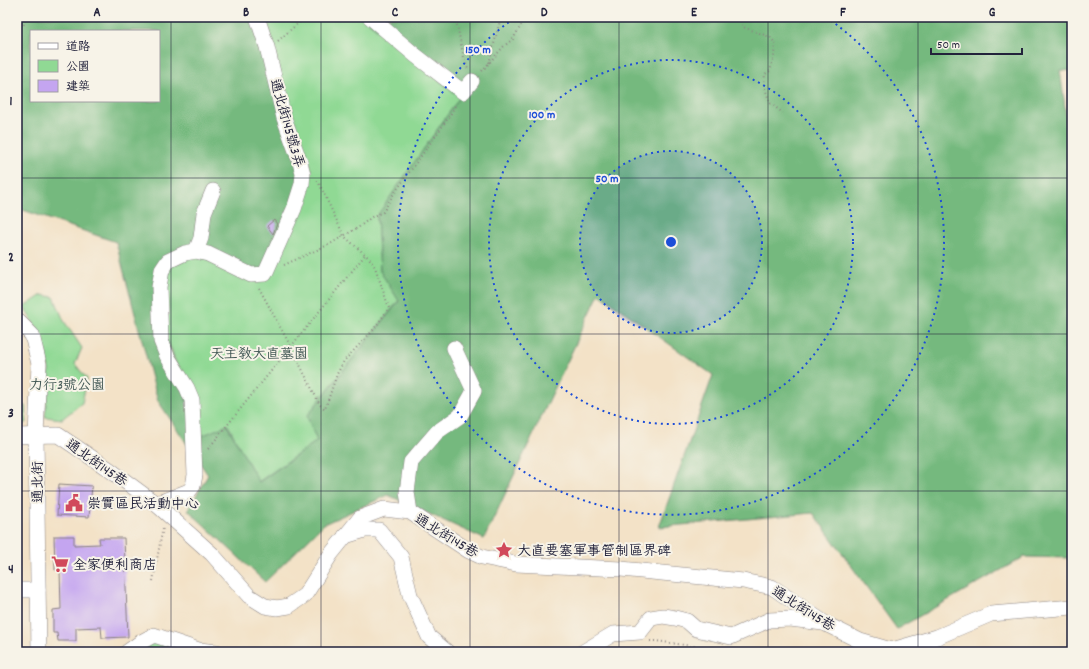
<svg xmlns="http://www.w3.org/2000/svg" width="1089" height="669" font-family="Dekko,'LXGW WenKai TC',sans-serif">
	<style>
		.green { fill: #90d994; stroke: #597e68 }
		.forest { fill: #74b97e; stroke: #4b6e5c; fill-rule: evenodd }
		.building { fill: #c4a5f0 }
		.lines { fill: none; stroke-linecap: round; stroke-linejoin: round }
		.minor-casing { stroke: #8a8281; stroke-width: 16 }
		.path { stroke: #8a8281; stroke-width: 2; stroke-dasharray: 1 3; stroke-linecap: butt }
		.minor { stroke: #fff; stroke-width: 15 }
		.grid { fill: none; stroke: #22223b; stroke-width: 1; stroke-opacity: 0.55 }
		.ring { fill: none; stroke: #1d4ed8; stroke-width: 2; stroke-dasharray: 2 4 }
		.labels { text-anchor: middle; stroke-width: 4; stroke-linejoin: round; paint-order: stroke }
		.street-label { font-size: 14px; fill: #22223b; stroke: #f7f3e8 }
		.park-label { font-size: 14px; fill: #435956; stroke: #f7f3e8 }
		.poi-label { font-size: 14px; fill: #22223b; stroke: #f7f3e8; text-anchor: start }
		.centre { fill: #1d4ed8; stroke: #f7f3e8; stroke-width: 2 }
		.ring-label { font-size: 12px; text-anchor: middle; font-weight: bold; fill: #1d4ed8; stroke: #f7f3e8; stroke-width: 4; stroke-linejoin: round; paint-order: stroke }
		.neatline { fill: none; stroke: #22223b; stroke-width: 1.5 }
		.grid-label { font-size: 13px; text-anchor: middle; font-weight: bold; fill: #22223b }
	</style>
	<rect width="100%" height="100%" fill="#f7f3e8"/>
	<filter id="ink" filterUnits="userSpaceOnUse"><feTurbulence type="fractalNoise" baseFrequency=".025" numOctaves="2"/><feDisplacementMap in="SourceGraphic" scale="8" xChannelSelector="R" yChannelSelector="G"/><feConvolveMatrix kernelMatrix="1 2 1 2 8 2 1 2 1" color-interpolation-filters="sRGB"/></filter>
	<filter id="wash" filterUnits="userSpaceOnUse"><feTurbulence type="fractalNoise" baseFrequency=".012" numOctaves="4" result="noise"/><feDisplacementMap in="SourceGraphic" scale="16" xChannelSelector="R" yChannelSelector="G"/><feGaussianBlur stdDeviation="0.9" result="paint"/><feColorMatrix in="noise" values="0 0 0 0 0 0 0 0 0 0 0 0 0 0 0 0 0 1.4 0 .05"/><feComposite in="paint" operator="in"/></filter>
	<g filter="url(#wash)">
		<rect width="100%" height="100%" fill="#f3e2c7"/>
		<g class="green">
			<polygon points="264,17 362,17 460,97 377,216 380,271 399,300 307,416 317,441 258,482 228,425 199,437 172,351 164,333 164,289 170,267 300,149"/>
			<polygon points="42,295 54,297 64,321 82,348 75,364 87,379 82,403 62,419 45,417 49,370 42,338 24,307"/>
			<polygon points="17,404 25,406 26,422 19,428 17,428"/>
			<polygon points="153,642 189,652 144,652 140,649"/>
		</g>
		<path class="forest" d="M17,17H264L287,109L307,167L268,277L207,258L192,257L170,267L166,278L164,333L199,437L227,425L259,482L317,441L307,416L399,301L380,271L377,216L460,97L362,17H1072V71L1060,70L1072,159V558L1024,557L897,629L813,513L659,527L713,375L599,294L484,539L388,495L324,524L265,582L188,510L208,475L158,401L116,242L17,208ZM31,31H159V101H31Z"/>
		<g id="blocks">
			<g class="building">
				<polygon points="274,220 277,224 273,234 267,226"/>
				<polygon points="59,484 92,486 89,517 57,515"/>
				<polygon points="54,536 74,536 74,545 100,544 99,538 124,538 128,637 102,638 101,627 76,628 76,641 58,641 57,633 53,633 53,610 61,609 60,570 55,570"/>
			</g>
		</g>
	</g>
	<g filter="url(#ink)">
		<use href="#blocks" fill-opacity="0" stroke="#8a8281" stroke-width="1"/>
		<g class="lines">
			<g class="minor-casing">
				<g id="minor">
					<polyline points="370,17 415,55 463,92 472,81"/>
					<polyline points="196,251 201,238 204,213 213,191"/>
					<polyline points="17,320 32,335 39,364 36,436 39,652"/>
					<polyline points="17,436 58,435 110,470 156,504 212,554 249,596 265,606 277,608 289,606 305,595 331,554 360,518 384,509 410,512 469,551 482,557 516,564 621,569 743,581 772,587 826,624 860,641 898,652"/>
					<polyline points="156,504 189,491 193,486 195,475 192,400 187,388 167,356 161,341 159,287 162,270 168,261 185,253 196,251 208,254 251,275 265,274 294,209 302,184 303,174 300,162 284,118 267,47 257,17"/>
					<polyline points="410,512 407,492 411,462 437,432 460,416 474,391 454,348"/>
					<polyline points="345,536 365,530 379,530 401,557 410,595 429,637 447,652"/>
					<polyline points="17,590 38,590"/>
					<polyline points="127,652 141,642 154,635 199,650 217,652"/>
					<polyline points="583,652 613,634 640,632 651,618 663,616 675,618 687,621 696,629 731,637 769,620 790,619 823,623"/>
					<polyline points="891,652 892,650 937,637 991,614 1072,607"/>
				</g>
			</g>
			<g class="path">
				<path d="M455,17C460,35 461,52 468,69"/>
				<polyline points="739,17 743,27 770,37 775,43 774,56 770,71 765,74 764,85 770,103 783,113"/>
				<polyline points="17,23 23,26 27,17"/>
				<polyline points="278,41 305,17"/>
				<polyline points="489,63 501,17"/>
				<polyline points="482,71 504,46 513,39 526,17"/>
				<polyline points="284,265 330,244 359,227 373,216 383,212 393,195 449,117 456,104"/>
				<polyline points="259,288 291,347 320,405 325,409 337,374 344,361 374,329 389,308 375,267 369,258 344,236 317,179"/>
				<polyline points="208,449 365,255"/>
				<polyline points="153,581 163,527"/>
				<polyline points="650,641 656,641 734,652"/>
				<polyline points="841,652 847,649"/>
			</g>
			<use href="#minor" class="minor"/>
		</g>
	</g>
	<path class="grid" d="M171,17V652M321,17V652M470,17V652M619,17V652M768,17V652M918,17V652M17,178H1072M17,334H1072M17,491H1072"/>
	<circle cx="671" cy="242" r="91" fill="#1d4ed8" fill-opacity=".12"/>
	<g class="ring">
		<circle cx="671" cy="242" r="91"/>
		<circle cx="671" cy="242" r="182"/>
		<path d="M826 17A273 273 0 1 1 516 17"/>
	</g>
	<defs>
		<g id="civic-bare" transform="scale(1.38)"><path d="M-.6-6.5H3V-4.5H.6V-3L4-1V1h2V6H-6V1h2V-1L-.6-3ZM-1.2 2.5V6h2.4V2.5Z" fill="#d1495b" stroke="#f7f3e8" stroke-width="2.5" paint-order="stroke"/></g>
		<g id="sight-bare" transform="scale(1.38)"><path d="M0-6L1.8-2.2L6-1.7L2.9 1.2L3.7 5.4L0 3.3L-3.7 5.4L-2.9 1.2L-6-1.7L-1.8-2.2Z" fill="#d1495b" stroke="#f7f3e8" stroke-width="2.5" paint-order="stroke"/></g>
		<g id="supermarket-bare" transform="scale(1.38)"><path d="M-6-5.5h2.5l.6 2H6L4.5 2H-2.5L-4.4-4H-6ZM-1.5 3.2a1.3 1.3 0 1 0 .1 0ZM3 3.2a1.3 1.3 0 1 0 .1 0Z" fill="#d1495b" stroke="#f7f3e8" stroke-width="2.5" paint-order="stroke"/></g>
	</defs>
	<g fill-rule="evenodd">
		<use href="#civic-bare" x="74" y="503"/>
		<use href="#sight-bare" x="504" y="550"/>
		<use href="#supermarket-bare" x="60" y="564"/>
	</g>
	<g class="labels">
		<g class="street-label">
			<text transform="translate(288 123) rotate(74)" y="5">通北街145號3弄</text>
			<text transform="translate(97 462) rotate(35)" y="5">通北街145巷</text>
			<text transform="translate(37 482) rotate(-91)" y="5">通北街</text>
			<text transform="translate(447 535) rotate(31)" y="5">通北街145巷</text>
			<text transform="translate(804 608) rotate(32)" y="5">通北街145巷</text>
		</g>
		<g class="park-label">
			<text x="259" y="358">天主教大直墓園</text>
			<text x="67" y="389">力行3號公園</text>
		</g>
		<g class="poi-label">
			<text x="87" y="508">崇實區民活動中心</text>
			<text x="517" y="555">大直要塞軍事管制區界碑</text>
			<text x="73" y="569">全家便利商店</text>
		</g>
	</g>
	<circle cx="671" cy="242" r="6" class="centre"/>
	<g class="ring-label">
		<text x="478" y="53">150 m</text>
		<text x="542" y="118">100 m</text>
		<text x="607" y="182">50 m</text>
	</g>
	<rect width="1089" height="669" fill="none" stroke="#f7f3e8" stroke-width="44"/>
	<rect x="30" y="30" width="130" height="72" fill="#f7f3e8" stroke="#a29fa3"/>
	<rect x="38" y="43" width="20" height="6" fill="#ffffff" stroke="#a29fa3"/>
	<text x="66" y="50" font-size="12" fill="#22223b">道路</text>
	<rect x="38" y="60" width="20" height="12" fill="#90d994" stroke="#a29fa3"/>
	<text x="66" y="70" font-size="12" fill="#22223b">公園</text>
	<rect x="38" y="80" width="20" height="12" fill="#c4a5f0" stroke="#a29fa3"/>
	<text x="66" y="90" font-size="12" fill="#22223b">建築</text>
	<path d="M931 48v6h91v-6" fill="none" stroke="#22223b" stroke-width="2"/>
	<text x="937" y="48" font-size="12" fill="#22223b" stroke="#f7f3e8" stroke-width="3" paint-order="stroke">50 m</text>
	<rect x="22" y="22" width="1045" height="625" class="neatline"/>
	<g class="grid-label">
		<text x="97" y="16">A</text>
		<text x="246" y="16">B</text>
		<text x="395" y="16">C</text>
		<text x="544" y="16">D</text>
		<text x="694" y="16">E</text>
		<text x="843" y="16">F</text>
		<text x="992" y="16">G</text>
		<text x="11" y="105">1</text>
		<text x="11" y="261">2</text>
		<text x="11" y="417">3</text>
		<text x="11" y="573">4</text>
	</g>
</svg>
